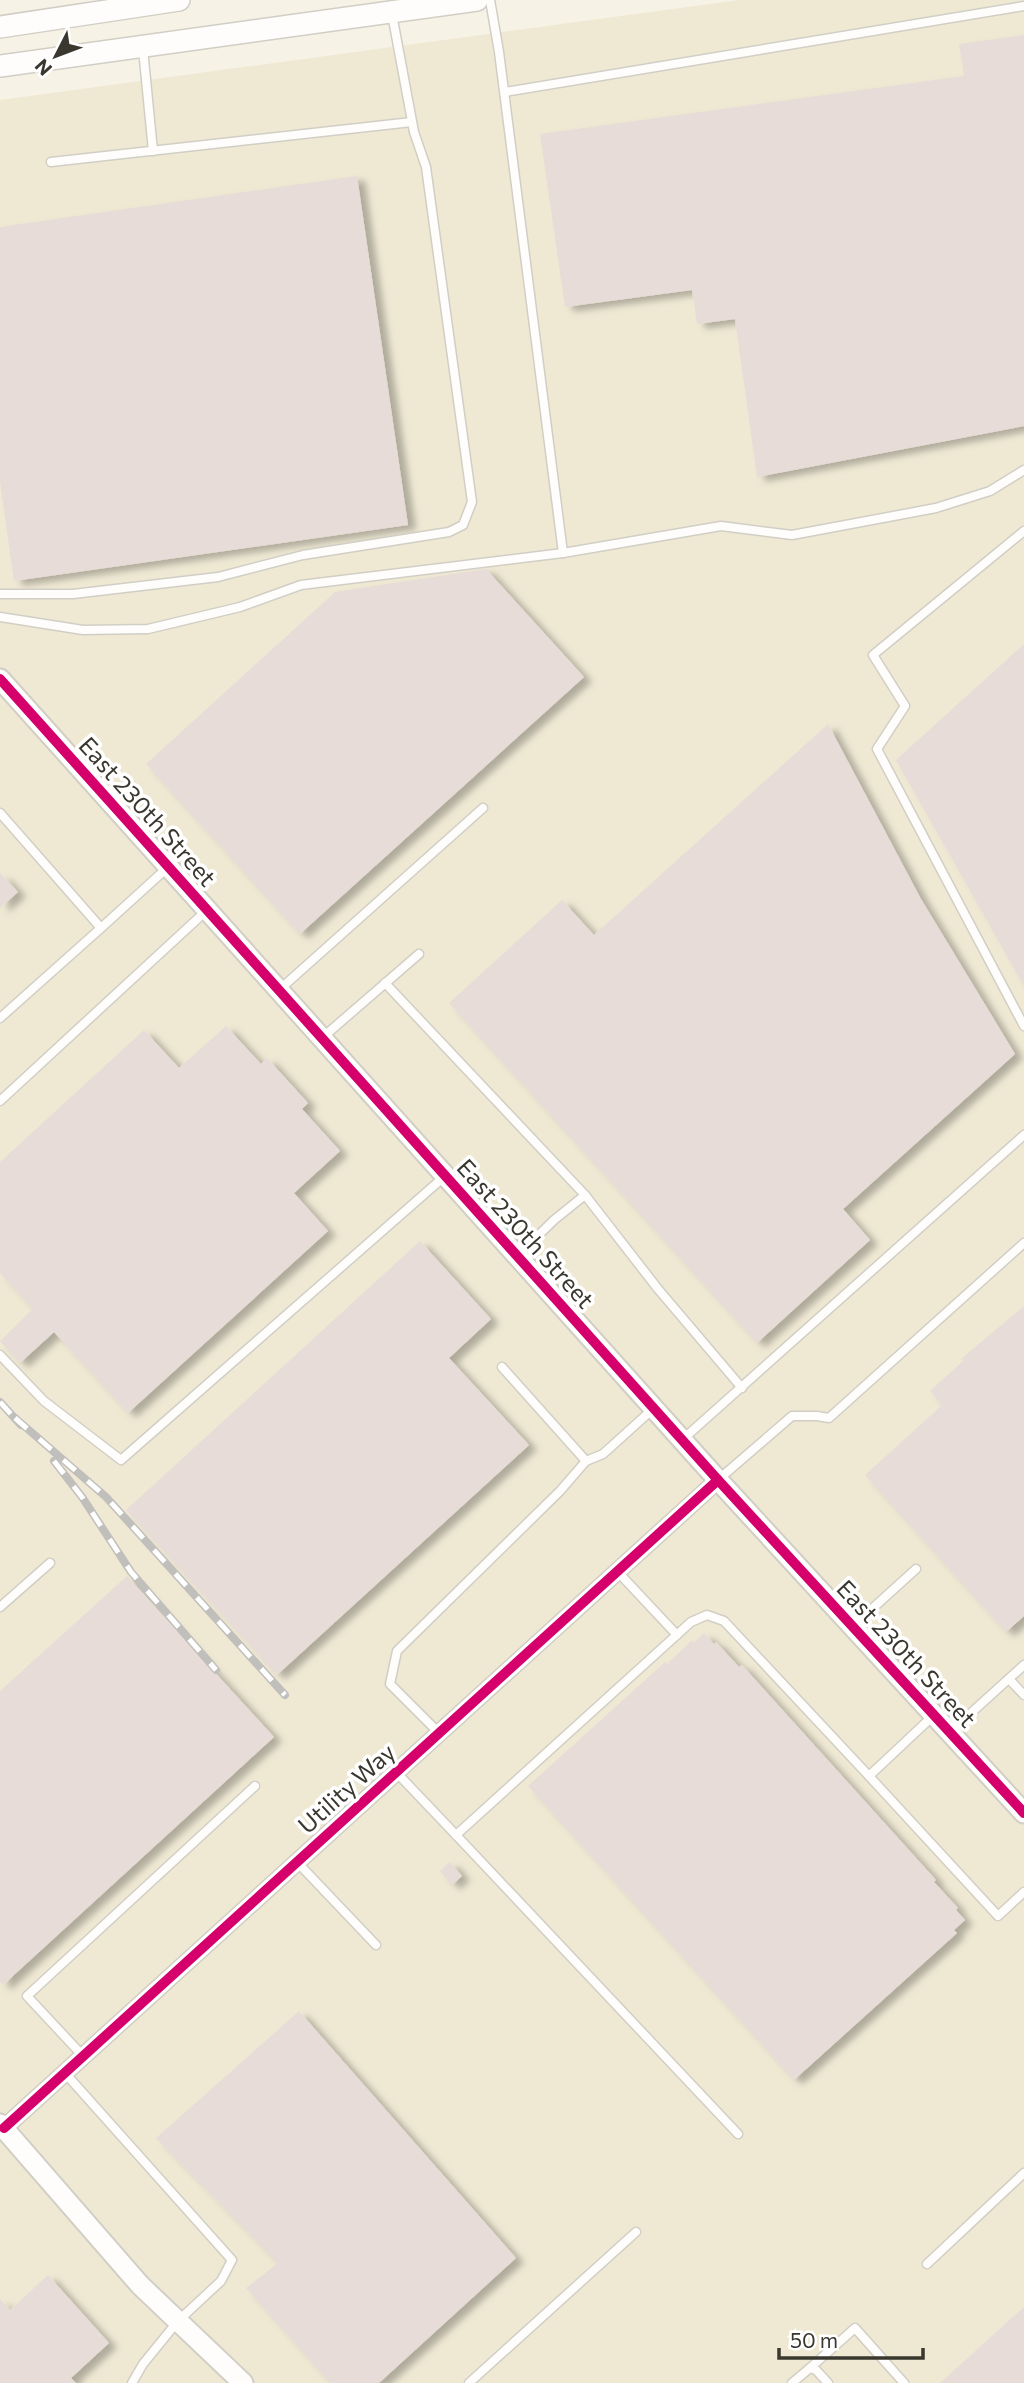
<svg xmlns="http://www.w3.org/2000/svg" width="1024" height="2383" font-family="Commissioner,sans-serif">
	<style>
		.built { fill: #efe9d4 }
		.building { fill: #e7dcd7; filter: url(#shadow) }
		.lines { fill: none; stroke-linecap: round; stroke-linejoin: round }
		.service-casing { stroke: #d1cec5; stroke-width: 11 }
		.minor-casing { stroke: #d1cec5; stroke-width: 19 }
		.tertiary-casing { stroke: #d1cec5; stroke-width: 23 }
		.secondary-casing { stroke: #d1cec5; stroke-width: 24 }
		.service { stroke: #fefdfb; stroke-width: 8 }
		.minor { stroke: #fefdfb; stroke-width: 16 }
		.tertiary { stroke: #fefdfb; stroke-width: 19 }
		.secondary { stroke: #fefdfb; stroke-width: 21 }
		.rail-casing { stroke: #c0bfbc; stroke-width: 8 }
		.rail { stroke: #fff; stroke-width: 5; stroke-dasharray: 16; stroke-linecap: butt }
		.cycleway-casing { stroke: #fff; stroke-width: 15 }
		.cycleway { stroke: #d6006c; stroke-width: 10 }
		.labels { text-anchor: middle; stroke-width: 7; stroke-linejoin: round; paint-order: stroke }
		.street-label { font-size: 24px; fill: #3a372f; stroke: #fff }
	</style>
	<defs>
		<filter id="shadow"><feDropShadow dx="8" dy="4.5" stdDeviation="3.5" flood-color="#0004"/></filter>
	</defs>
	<rect width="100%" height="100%" fill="#f6f2e6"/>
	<polygon class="built" points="739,0 1024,0 1024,2383 0,2383 0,100"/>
	<g class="building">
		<polygon points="1024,35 1024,426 757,477 735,319 697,324 692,290 565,307 540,134 964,76 959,44"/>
		<polygon points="357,176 408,525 14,581 0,482 0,227"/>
		<polygon points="486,569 584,677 300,934 146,764 335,592"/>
		<polygon points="1024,644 1024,986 896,760"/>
		<polygon points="828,724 921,899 1015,1054 843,1209 870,1240 757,1343 449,1003 562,900 594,935"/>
		<polygon points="0,873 18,892 0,908"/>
		<polygon points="226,1026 261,1064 267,1058 308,1103 302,1109 340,1151 294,1193 328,1231 128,1413 54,1332 20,1363 0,1341 33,1309 0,1273 0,1162 144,1030 179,1068"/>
		<polygon points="420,1241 491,1319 449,1358 529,1445 277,1675 126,1510"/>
		<polygon points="1024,1306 1024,1616 1006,1632 865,1475 942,1405 930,1391 963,1361 961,1359"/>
		<polygon points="127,1576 274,1737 3,1985 0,1982 0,1691"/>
		<polygon points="704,1633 714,1644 716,1642 739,1667 742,1665 936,1880 934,1882 958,1908 956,1910 965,1920 954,1930 957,1933 794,2080 528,1786 665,1662 667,1664 692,1640 694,1643"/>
		<polygon points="450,1862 462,1876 452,1885 440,1871"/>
		<polygon points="299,2011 516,2258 379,2383 330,2383 246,2288 278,2263 156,2138"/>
		<polygon points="48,2275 109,2343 71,2378 76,2383 0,2383 0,2299 10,2310"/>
		<polygon points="1024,2307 1024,2383 940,2383"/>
	</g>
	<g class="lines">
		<g class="service-casing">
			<g id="service">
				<polyline points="490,0 499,52 563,553"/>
				<polyline points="143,49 153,151"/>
				<polyline points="505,92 1024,6"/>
				<polyline points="51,162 412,122"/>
				<polyline points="1024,531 873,655 905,706 877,749 1024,1026"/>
				<polyline points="0,594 73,594 218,577 303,555 449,532 463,525 472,502 426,167 414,132 392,14"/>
				<polyline points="0,617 83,630 148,629 240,607 301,585 563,553 721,526 792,535 936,508 990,491 1024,470"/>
				<polyline points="0,813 101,928 167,868"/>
				<polyline points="385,983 585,1195"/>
				<polyline points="279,990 483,808"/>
				<polyline points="0,1018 101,928"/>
				<polyline points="322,1038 419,954"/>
				<polyline points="0,1101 206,911"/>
				<polyline points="517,1256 554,1220 585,1195 658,1289 742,1388"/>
				<polyline points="0,1355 44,1401 121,1460 445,1176"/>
				<polyline points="502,1367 586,1461"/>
				<polyline points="682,1440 1024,1135"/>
				<polyline points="719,1479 792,1416 817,1416 829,1418 1024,1243"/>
				<polyline points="617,1571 677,1635"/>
				<polyline points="0,1607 50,1563"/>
				<polyline points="853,1626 916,1569"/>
				<polyline points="1009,1679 1024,1695"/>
				<polyline points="950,1732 1024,1665"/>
				<polyline points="439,1733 390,1684 397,1651 560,1491 586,1461 603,1454 654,1408"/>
				<polyline points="396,1772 456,1835"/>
				<polyline points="869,1776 998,1916 1024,1892"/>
				<polyline points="297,1862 376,1945"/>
				<polyline points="83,2056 27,1996 255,1786"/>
				<polyline points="65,2073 232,2260 221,2281 178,2321 143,2364 132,2383"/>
				<polyline points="738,2134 456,1835 691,1622 707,1615 724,1621 869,1776 934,1715"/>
				<polyline points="927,2264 1024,2173"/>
				<polyline points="810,2368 855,2328 904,2383"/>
				<polyline points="469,2383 636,2232"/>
				<polyline points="792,2383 810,2368 816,2370 828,2383"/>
			</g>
		</g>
		<g class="minor-casing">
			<polyline id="minor" points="4,2128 718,1480"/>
		</g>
		<g class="tertiary-casing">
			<g id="tertiary">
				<polyline points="0,679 718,1480 1024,1813"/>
				<polyline points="0,2124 140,2285 243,2383"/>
			</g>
		</g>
		<g class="secondary-casing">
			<g id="secondary">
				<polyline points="0,27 179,0"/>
				<polyline points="0,66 477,0"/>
			</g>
		</g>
		<use href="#service" class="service"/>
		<use href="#minor" class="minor"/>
		<use href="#tertiary" class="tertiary"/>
		<use href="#secondary" class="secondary"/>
		<g class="rail-casing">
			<g id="rail">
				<polyline points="0,1402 21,1425"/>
				<polyline points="15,1418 106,1497 285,1695"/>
				<polyline points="54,1461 82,1497 131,1572 216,1670"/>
			</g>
		</g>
		<use href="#rail" class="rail"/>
		<g class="cycleway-casing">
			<g id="cycleway">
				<polyline points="0,679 718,1480 1024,1813"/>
				<polyline points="4,2128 718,1480"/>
			</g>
		</g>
		<use href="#cycleway" class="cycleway"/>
	</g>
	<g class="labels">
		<g class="street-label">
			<text transform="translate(147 812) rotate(48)" y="8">East 230th Street</text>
			<text transform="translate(525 1234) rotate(48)" y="8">East 230th Street</text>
			<text transform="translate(906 1654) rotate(47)" y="8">East 230th Street</text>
			<text transform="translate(347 1789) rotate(-42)" y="8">Utility Way</text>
		</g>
	</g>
	<g transform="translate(56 56) rotate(228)" stroke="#ffffff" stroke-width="5" paint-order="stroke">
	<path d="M0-5L12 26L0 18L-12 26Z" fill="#3a372f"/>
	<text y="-10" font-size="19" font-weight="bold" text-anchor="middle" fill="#3a372f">N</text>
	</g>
	<path d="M779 2348v10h144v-10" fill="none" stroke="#3a372f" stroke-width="3.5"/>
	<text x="790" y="2348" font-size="21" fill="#3a372f" stroke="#ffffff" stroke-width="5" paint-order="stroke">50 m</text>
</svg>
